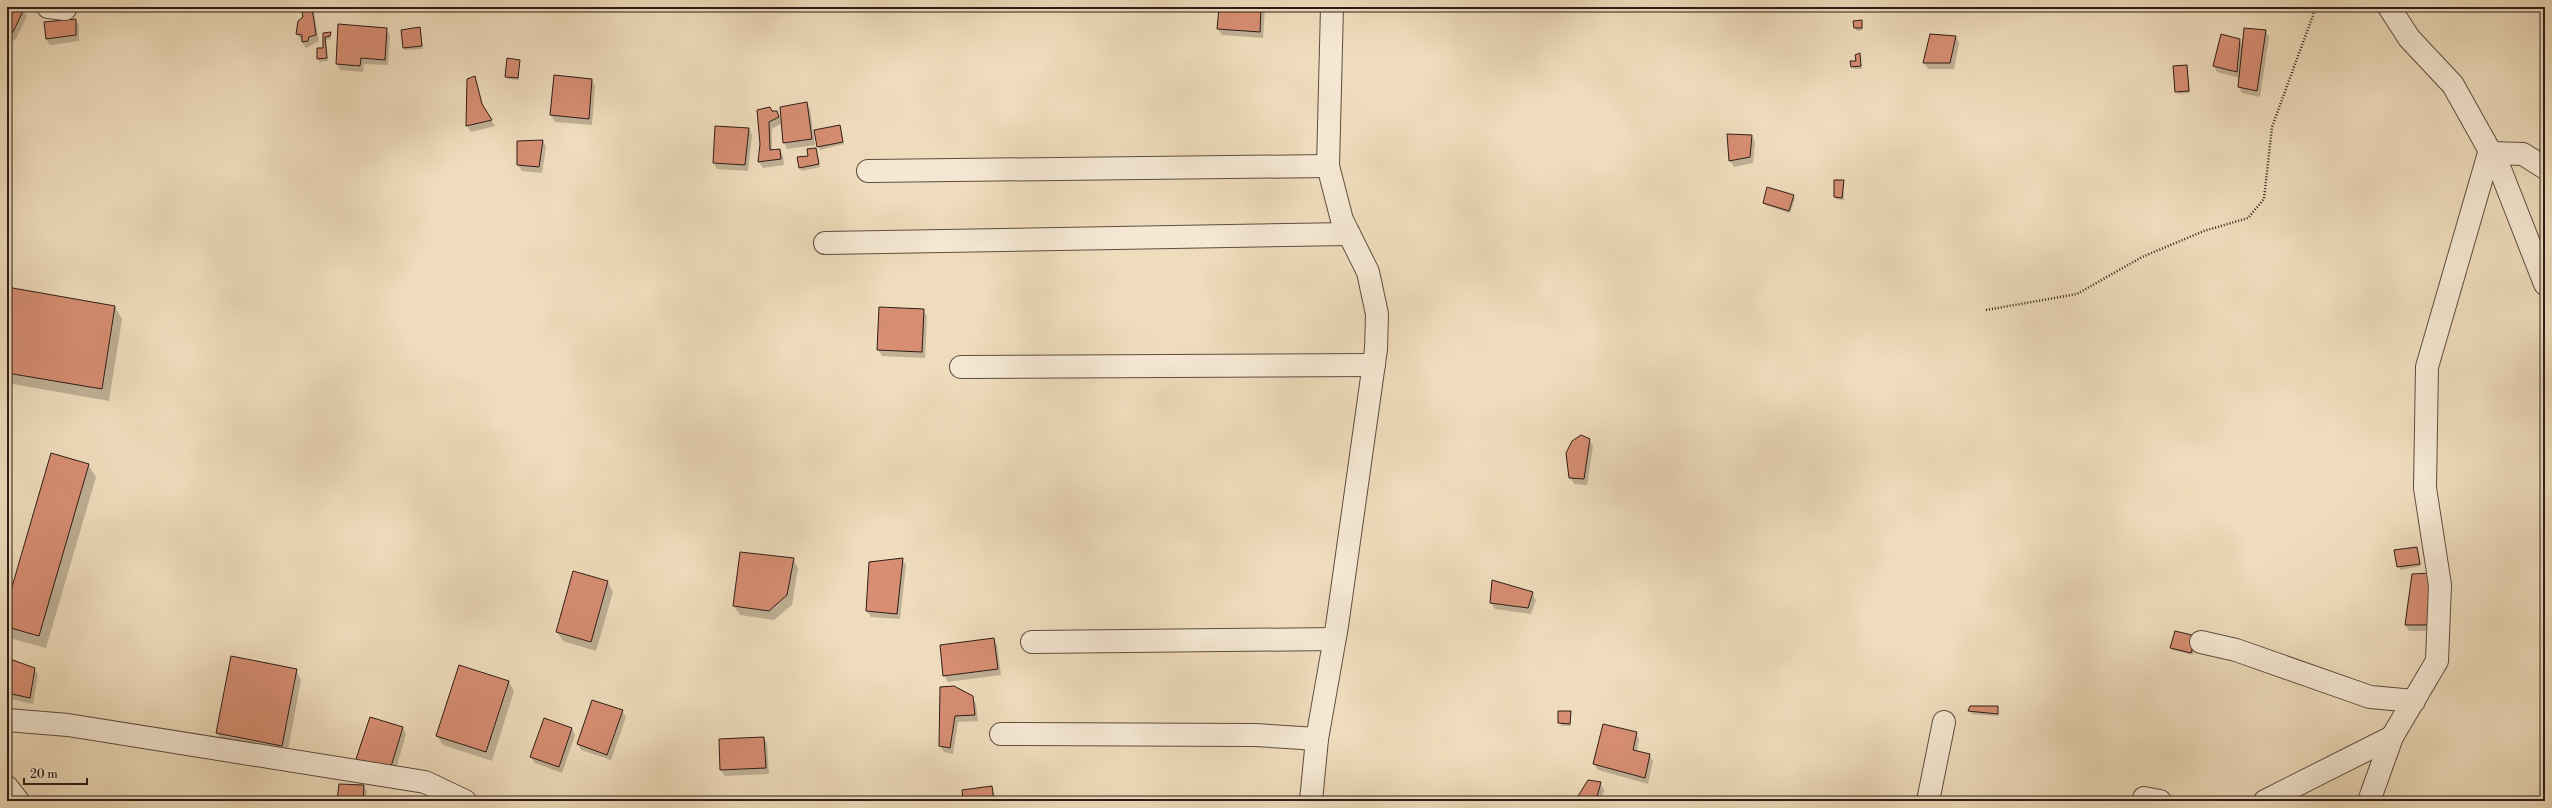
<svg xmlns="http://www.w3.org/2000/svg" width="2552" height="808" font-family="'Libre Bodoni',serif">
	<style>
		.shadow { fill: #0003 }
		.building { fill: #d78e73; stroke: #2d1d16 }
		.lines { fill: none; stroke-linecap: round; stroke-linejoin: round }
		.minor-casing { stroke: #5e4d40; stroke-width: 24 }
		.path { stroke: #2d1d16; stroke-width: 2.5; stroke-dasharray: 1 2; stroke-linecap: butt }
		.minor { stroke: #f5e8d3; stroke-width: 22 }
	</style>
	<rect width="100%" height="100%" fill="#efdcbc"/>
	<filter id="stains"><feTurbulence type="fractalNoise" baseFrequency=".005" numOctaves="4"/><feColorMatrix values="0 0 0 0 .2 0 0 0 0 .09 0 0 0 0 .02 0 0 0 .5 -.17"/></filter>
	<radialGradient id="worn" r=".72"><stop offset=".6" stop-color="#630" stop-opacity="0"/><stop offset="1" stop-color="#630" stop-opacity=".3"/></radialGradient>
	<g class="shadow">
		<polygon points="7,7 19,7 27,16 16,39 7,46"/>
		<polygon points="302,7 313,7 319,41 306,48 297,34 304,17"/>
		<polygon points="1220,7 1265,7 1263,38 1222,35 1218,29"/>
		<polygon points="76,20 79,26 79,41 50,45 46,39 45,23"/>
		<polygon points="1861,21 1863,30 1857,31 1855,28"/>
		<polygon points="386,29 390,35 388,65 364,64 363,72 340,70 337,64"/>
		<polygon points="420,29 423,49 405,50 404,48"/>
		<polygon points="2265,31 2269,37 2260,97 2242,93 2239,86 2240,78 2217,72 2214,66 2239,40 2243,46"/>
		<polygon points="330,33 331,39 326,40 328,61 320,62 318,59 325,49 324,34"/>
		<polygon points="1931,35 1956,37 1959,43 1954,69 1928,69 1924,63"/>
		<polygon points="1860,55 1862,69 1854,69 1852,66"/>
		<polygon points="519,60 519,80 508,79 506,76"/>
		<polygon points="2187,66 2190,93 2178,94 2176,91"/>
		<polygon points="555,76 592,80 595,86 592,125 555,122 551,115"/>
		<polygon points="474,78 485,110 495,126 471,132 467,126 468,80"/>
		<polygon points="807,103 810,109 815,145 787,149 784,142 782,123 772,129 772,151 780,150 783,156 784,165 763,168 759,162 761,144 772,112 777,112 782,122"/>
		<polygon points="839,126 844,144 820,150 815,131"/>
		<polygon points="749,129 752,135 748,171 717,169 714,163"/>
		<polygon points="1752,136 1755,142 1753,163 1734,167 1730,161"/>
		<polygon points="543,141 546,147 542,173 522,171 518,165"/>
		<polygon points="816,149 820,167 801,171 798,158 809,156"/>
		<polygon points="1843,181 1844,200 1836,199 1835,197"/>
		<polygon points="1793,196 1795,199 1790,213 1765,205 1764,203"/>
		<polygon points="7,288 115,307 122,319 109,401 7,383"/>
		<polygon points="923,310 927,316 925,358 882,356 878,349"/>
		<polygon points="1589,440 1593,446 1587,485 1574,484 1570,477"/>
		<polygon points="88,465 96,477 46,648 9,638 7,607"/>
		<polygon points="2417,548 2421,566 2400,570 2395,551"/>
		<polygon points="793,559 798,568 792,605 774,620 740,615 734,606"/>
		<polygon points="902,559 906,565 900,619 871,617 867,611"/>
		<polygon points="574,573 608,582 613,592 596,651 563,641 557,632"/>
		<polygon points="2413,575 2431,631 2409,631 2406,625"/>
		<polygon points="1532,593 1536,600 1531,614 1495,609 1491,603"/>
		<polygon points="994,639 997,645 1001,675 948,682 944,675"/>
		<polygon points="2197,640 2193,655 2173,650 2171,648"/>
		<polygon points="7,659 34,669 38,675 33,704 7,698"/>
		<polygon points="296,670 301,680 287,755 223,742 217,733"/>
		<polygon points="508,681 514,691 492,761 443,745 437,736"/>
		<polygon points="941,688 972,697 976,704 978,721 958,722 953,754 944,752 940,746"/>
		<polygon points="1971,707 1997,707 1999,716 1971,714"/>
		<polygon points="622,711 626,717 611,760 581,750 578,744"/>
		<polygon points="1559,712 1570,712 1571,726 1561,726"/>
		<polygon points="370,718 403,728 406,734 394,776 361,765 358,759"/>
		<polygon points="572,729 575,735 562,773 535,763 531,757"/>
		<polygon points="1636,733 1639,739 1637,752 1649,755 1653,761 1648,784 1598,770 1594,764"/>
		<polygon points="764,738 767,744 769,774 725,776 721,770"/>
		<polygon points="1600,783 1604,790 1601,801 1576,801"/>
		<polygon points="364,786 367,792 366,801 338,801"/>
		<polygon points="992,787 996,801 964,801"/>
	</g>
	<g class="building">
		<polygon points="7,7 21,7 24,9 13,32 7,38"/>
		<polygon points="301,7 312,7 316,35 309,37 308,41 302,42 302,35 296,34 298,21 303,17"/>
		<polygon points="1219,7 1261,7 1260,32 1217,29"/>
		<polygon points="76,19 76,35 46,39 44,22"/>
		<polygon points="1862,20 1862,28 1854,28 1853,21"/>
		<polygon points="338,24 387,28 385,60 361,58 360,66 336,64"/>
		<polygon points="420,27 422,46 403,48 401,30"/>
		<polygon points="2244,28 2266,30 2257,91 2238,87"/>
		<polygon points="331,32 330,36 325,37 327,58 317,59 317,48 323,48 323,33"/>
		<polygon points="1930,34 1956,36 1950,63 1923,63"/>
		<polygon points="2221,34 2240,39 2237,72 2213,66"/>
		<polygon points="1860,53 1861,66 1851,67 1850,61 1856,61 1855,55"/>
		<polygon points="507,58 520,60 518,78 505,77"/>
		<polygon points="2187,65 2189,91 2175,92 2173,66"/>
		<polygon points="554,75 592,79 589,119 550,115"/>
		<polygon points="475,76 482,104 492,120 466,126 467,79"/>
		<polygon points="807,102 812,139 783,143 780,107"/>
		<polygon points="770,107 772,111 777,111 779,117 769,122 770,150 780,149 781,159 758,162 760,144 757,110"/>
		<polygon points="840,125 843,142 817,147 814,130"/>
		<polygon points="715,126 749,128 745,165 713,163"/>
		<polygon points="1727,134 1752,135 1750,157 1729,161"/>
		<polygon points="543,140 539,167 517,165 517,141"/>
		<polygon points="816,148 819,164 799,168 797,157 808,156 807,149"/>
		<polygon points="1834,180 1844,180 1842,198 1834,197"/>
		<polygon points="1767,187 1794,195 1789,211 1763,203"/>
		<polygon points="7,287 115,306 102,389 7,373"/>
		<polygon points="879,307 924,309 922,352 877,350"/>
		<polygon points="1581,435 1590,439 1584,479 1569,478 1566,453 1572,441"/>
		<polygon points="51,453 89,464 39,636 7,627 7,604"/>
		<polygon points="2417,547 2420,564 2397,567 2394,550"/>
		<polygon points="740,552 794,558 787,595 769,611 733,606"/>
		<polygon points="903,558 897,614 866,611 869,562"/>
		<polygon points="573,571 608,581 591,642 556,632"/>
		<polygon points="2432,573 2428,625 2405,625 2412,574"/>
		<polygon points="1492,580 1533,592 1528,608 1490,603"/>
		<polygon points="2175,631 2196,636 2191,653 2170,648"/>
		<polygon points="994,638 998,669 943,676 940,645"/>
		<polygon points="231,656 297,669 282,746 216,733"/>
		<polygon points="7,658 35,668 30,698 7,693"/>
		<polygon points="459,665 509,681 486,752 436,736"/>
		<polygon points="954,686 973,696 975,715 955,716 950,748 939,746 940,687"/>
		<polygon points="592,700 623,710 607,755 577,744"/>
		<polygon points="1970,706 1998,706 1998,714 1968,711"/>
		<polygon points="1558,711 1571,711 1570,724 1558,723"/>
		<polygon points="370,717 403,727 390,770 356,759"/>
		<polygon points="544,718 572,728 559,767 530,757"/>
		<polygon points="1603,724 1637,732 1633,750 1650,754 1645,778 1593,764"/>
		<polygon points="764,737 766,768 720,770 719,739"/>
		<polygon points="1588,780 1601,782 1596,801 1575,801"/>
		<polygon points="339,784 364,785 363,801 337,801"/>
		<polygon points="992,786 994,801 963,801 962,790"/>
	</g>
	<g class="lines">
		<g class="minor-casing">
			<g id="minor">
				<polyline points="48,7 65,9"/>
				<polyline points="2389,7 2409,38 2453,85 2500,169 2545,284"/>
				<polyline points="868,171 1328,166"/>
				<polyline points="825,243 1349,234"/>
				<polyline points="961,367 1374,365"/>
				<polyline points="1032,642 1334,639"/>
				<polyline points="2201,642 2236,650 2370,697 2414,701"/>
				<polyline points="7,720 68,725 425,782 465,801"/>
				<polyline points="1001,734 1255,735 1317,739"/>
				<polyline points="7,787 18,801"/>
				<polyline points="2144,798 2160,801"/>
				<polyline points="1311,801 1317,739 1337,626 1376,349 1377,314 1368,272 1342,220 1328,166 1332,7"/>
				<polyline points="1928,801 1944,722"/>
				<polyline points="2265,801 2392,737"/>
				<polyline points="2369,801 2392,737 2437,661 2440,585 2425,488 2427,367 2489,153 2523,154 2545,168"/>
			</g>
		</g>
		<polyline class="path" points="1986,310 2077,294 2142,257 2204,231 2248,218 2264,199 2272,127 2316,7"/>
		<use href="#minor" class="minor"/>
	</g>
	<rect width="2552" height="808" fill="none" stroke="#efdcbc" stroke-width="24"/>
	<rect x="8" y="8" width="2536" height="792" fill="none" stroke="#2d1d16" stroke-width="2"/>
	<rect x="12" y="12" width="2528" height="784" fill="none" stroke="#2d1d16"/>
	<path d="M24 778v6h63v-6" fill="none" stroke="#2d1d16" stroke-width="2"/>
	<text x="30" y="778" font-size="12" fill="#2d1d16" stroke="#f5e8d3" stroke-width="3" paint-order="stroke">20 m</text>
	<rect width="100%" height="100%" filter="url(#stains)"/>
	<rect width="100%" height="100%" fill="url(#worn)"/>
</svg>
